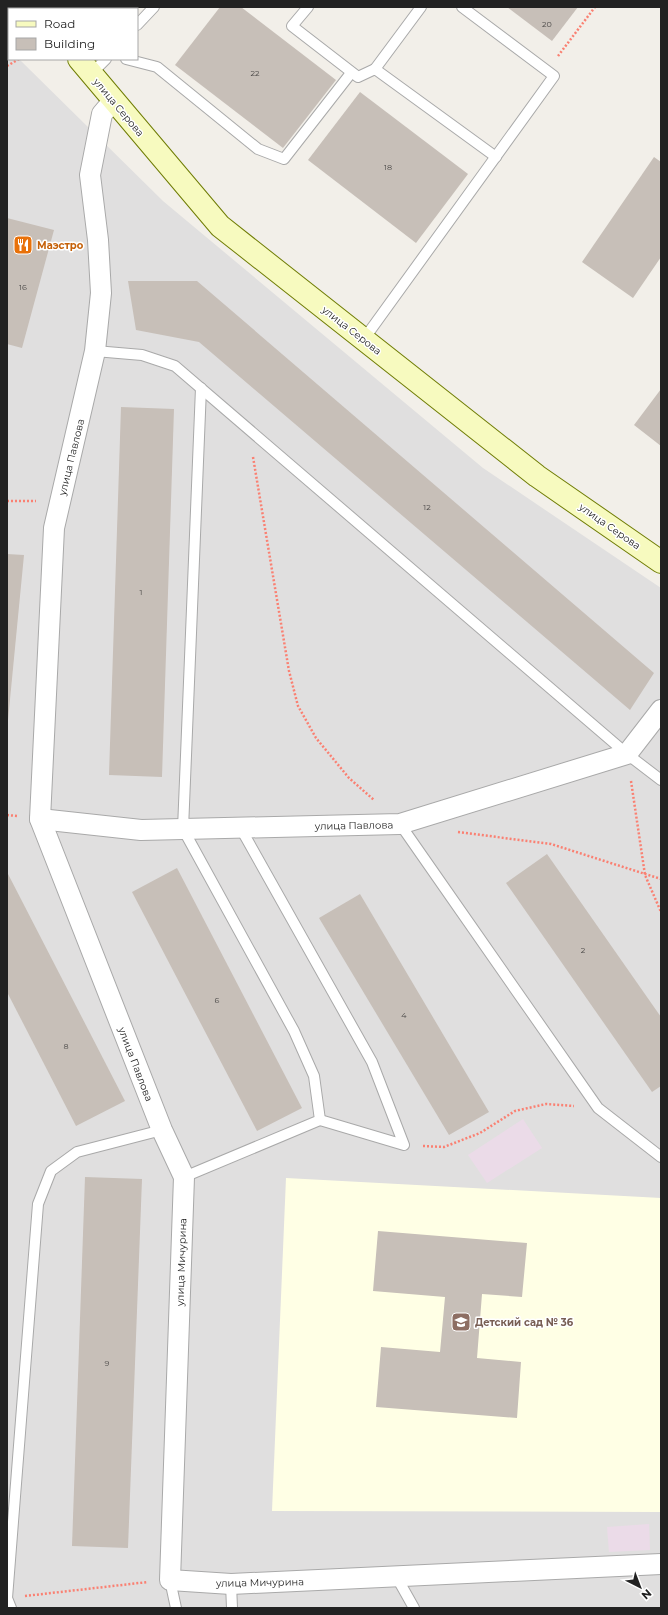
<svg xmlns="http://www.w3.org/2000/svg" width="668" height="1615" font-family="Montserrat,sans-serif">
	<style>
		.residential { fill: #e0dfdf }
		.industrial { fill: #ebdbe8 }
		.education { fill: #ffffe5 }
		.building { fill: #c7bfb8 }
		.lines { fill: none; stroke-linecap: round; stroke-linejoin: round }
		.lane-casing { stroke: #a9a9a9; stroke-width: 12 }
		.street-casing { stroke: #a9a9a9; stroke-width: 22 }
		.secondary-casing { stroke: #707d05; stroke-width: 24 }
		.path { stroke: #fa8072; stroke-width: 2.5; stroke-dasharray: 2 2; stroke-linecap: butt }
		.lane { stroke: #fff; stroke-width: 10 }
		.street { stroke: #fff; stroke-width: 20 }
		.secondary { stroke: #f7fabf; stroke-width: 22 }
		.labels { text-anchor: middle; stroke-width: 3; stroke-linejoin: round; paint-order: stroke }
		.number-label { font-size: 8px; fill: #4b4948 }
		.street-label { font-size: 10px; fill: #222; stroke: #fff }
		.food-label { font-size: 10px; font-weight: bold; fill: #c56008; stroke: #fff; text-anchor: start }
		.education-label { font-size: 10px; font-weight: bold; fill: #785e54; stroke: #fff; text-anchor: start }
	</style>
	<rect width="100%" height="100%" fill="#f2efe9"/>
	<polygon class="residential" points="7,47 9,49 9,59 19,59 163,201 483,468 661,588 661,1608 7,1608"/>
	<g class="industrial">
		<polygon points="523,1119 542,1148 487,1183 468,1155"/>
		<polygon points="649,1524 650,1550 609,1552 607,1527"/>
	</g>
	<polygon class="education" points="286,1178 661,1198 661,1512 272,1511"/>
	<g class="building">
		<polygon points="220,7 241,7 336,80 283,148 175,65"/>
		<polygon points="507,7 578,7 552,41"/>
		<polygon points="360,92 468,174 416,243 308,160"/>
		<polygon points="654,157 661,162 661,257 633,298 582,262"/>
		<polygon points="7,218 54,230 22,348 7,344"/>
		<polygon points="128,281 197,281 654,673 630,710 199,342 136,330"/>
		<polygon points="661,389 661,446 634,425"/>
		<polygon points="121,407 174,409 162,777 109,775"/>
		<polygon points="7,554 24,555 8,720 7,720"/>
		<polygon points="547,854 661,1017 661,1086 652,1092 506,883"/>
		<polygon points="177,868 302,1108 257,1131 132,892"/>
		<polygon points="7,872 125,1101 76,1126 7,992"/>
		<polygon points="360,894 489,1112 449,1135 319,918"/>
		<polygon points="85,1177 142,1179 128,1548 72,1546"/>
		<polygon points="378,1231 527,1243 522,1297 482,1294 477,1358 521,1362 517,1418 376,1407 381,1347 440,1352 445,1297 373,1291"/>
	</g>
	<g class="lines">
		<g class="lane-casing">
			<g id="lane">
				<polyline points="308,7 292,26 358,77 375,69 496,157"/>
				<polyline points="137,25 154,7"/>
				<polyline points="126,59 157,67 258,149 284,159 351,73"/>
				<polyline points="375,69 421,7"/>
				<polyline points="91,74 106,59"/>
				<polyline points="364,339 554,76 462,7"/>
				<polyline points="95,351 142,355 175,366 627,754 661,780"/>
				<polyline points="400,824 598,1108 661,1157"/>
				<polyline points="240,827 372,1062 404,1145 320,1120"/>
				<polyline points="184,1177 320,1120 314,1076 294,1031 183,829 201,388"/>
				<polyline points="396,1576 414,1608"/>
				<polyline points="170,1580 176,1608"/>
				<polyline points="231,1584 232,1608"/>
				<polyline points="11,1608 7,1598 38,1204 51,1171 77,1152 162,1130"/>
			</g>
		</g>
		<g class="street-casing">
			<g id="street">
				<polyline points="113,101 102,114 90,175 98,240 101,293 95,351 54,528 40,819 162,1130 184,1177 170,1580 231,1584 661,1564"/>
				<polyline points="40,819 141,830 400,824 627,754 661,710"/>
			</g>
		</g>
		<g class="secondary-casing">
			<g id="secondary">
				<polyline points="30,7 33,9"/>
				<polyline points="79,59 220,226 537,476 661,562"/>
			</g>
		</g>
		<g class="path">
			<polyline points="72,7 74,9"/>
			<polyline points="7,45 9,44"/>
			<polyline points="558,56 595,7"/>
			<polyline points="7,66 19,59"/>
			<polyline points="253,457 289,671 298,706 316,738 349,778 374,800"/>
			<polyline points="7,501 36,501"/>
			<polyline points="631,781 645,875 661,912"/>
			<polyline points="7,815 17,816"/>
			<polyline points="458,832 551,844 661,879"/>
			<polyline points="423,1146 444,1147 480,1133 515,1111 546,1104 574,1106"/>
			<polyline points="25,1596 148,1582"/>
		</g>
		<use href="#lane" class="lane"/>
		<use href="#street" class="street"/>
		<use href="#secondary" class="secondary"/>
	</g>
	<defs>
		<g id="restaurant-square" transform="scale(1)"><rect x="-9" y="-9" width="18" height="18" rx="4" fill="#e8710a" stroke="#fff"/><path d="M-5-6h1v4h1v-4h1v4h1v-4h1v5L-1.5 .5V6h-2V.5L-5-1ZM5-6V6H3V1.5H1.5Q1.5-4 5-6Z" fill="#fff"/></g>
		<g id="school-square" transform="scale(1)"><rect x="-9" y="-9" width="18" height="18" rx="4" fill="#8d6e63" stroke="#fff"/><path d="M0-5L7-2L0 1L-7-2ZM-4 1L0 2.5L4 1V4Q0 6-4 4Z" fill="#fff"/></g>
	</defs>
	<g fill-rule="evenodd">
		<use href="#restaurant-square" x="23" y="245"/>
		<use href="#school-square" x="461" y="1322"/>
	</g>
	<g class="labels">
		<g class="number-label">
			<text x="547" y="27">20</text>
			<text x="255" y="76">22</text>
			<text x="388" y="170">18</text>
			<text x="23" y="290">16</text>
			<text x="427" y="510">12</text>
			<text x="141" y="595">1</text>
			<text x="583" y="953">2</text>
			<text x="217" y="1003">6</text>
			<text x="404" y="1018">4</text>
			<text x="66" y="1049">8</text>
			<text x="107" y="1366">9</text>
		</g>
		<g class="street-label">
			<text transform="translate(119 107) rotate(50)" y="4">улица Серова</text>
			<text transform="translate(352 330) rotate(38)" y="4">улица Серова</text>
			<text transform="translate(71 457) rotate(-76)" y="4">улица Павлова</text>
			<text transform="translate(610 526) rotate(35)" y="4">улица Серова</text>
			<text transform="translate(354 825) rotate(-1)" y="4">улица Павлова</text>
			<text transform="translate(136 1064) rotate(69)" y="4">улица Павлова</text>
			<text transform="translate(181 1262) rotate(-88)" y="4">улица Мичурина</text>
			<text transform="translate(260 1582) rotate(-1)" y="4">улица Мичурина</text>
		</g>
		<g class="food-label">
			<text x="37" y="249">Маэстро</text>
		</g>
		<g class="education-label">
			<text x="475" y="1326">Детский сад № 36</text>
		</g>
	</g>
	<rect width="668" height="1615" fill="none" stroke="#222222" stroke-width="16"/>
	<rect x="8" y="8" width="130" height="52" fill="#ffffff" stroke="#a7a7a7"/>
	<rect x="16" y="21" width="20" height="6" fill="#f7fabf" stroke="#a7a7a7"/>
	<text x="44" y="28" font-size="12" fill="#222222">Road</text>
	<rect x="16" y="38" width="20" height="12" fill="#c7bfb8" stroke="#a7a7a7"/>
	<text x="44" y="48" font-size="12" fill="#222222">Building</text>
	<g transform="translate(640 1587) rotate(138)" stroke="#ffffff" stroke-width="3" paint-order="stroke">
	<path d="M0-3L7 15L0 10L-7 15Z" fill="#222222"/>
	<text y="-6" font-size="11" font-weight="bold" text-anchor="middle" fill="#222222">N</text>
	</g>
</svg>
